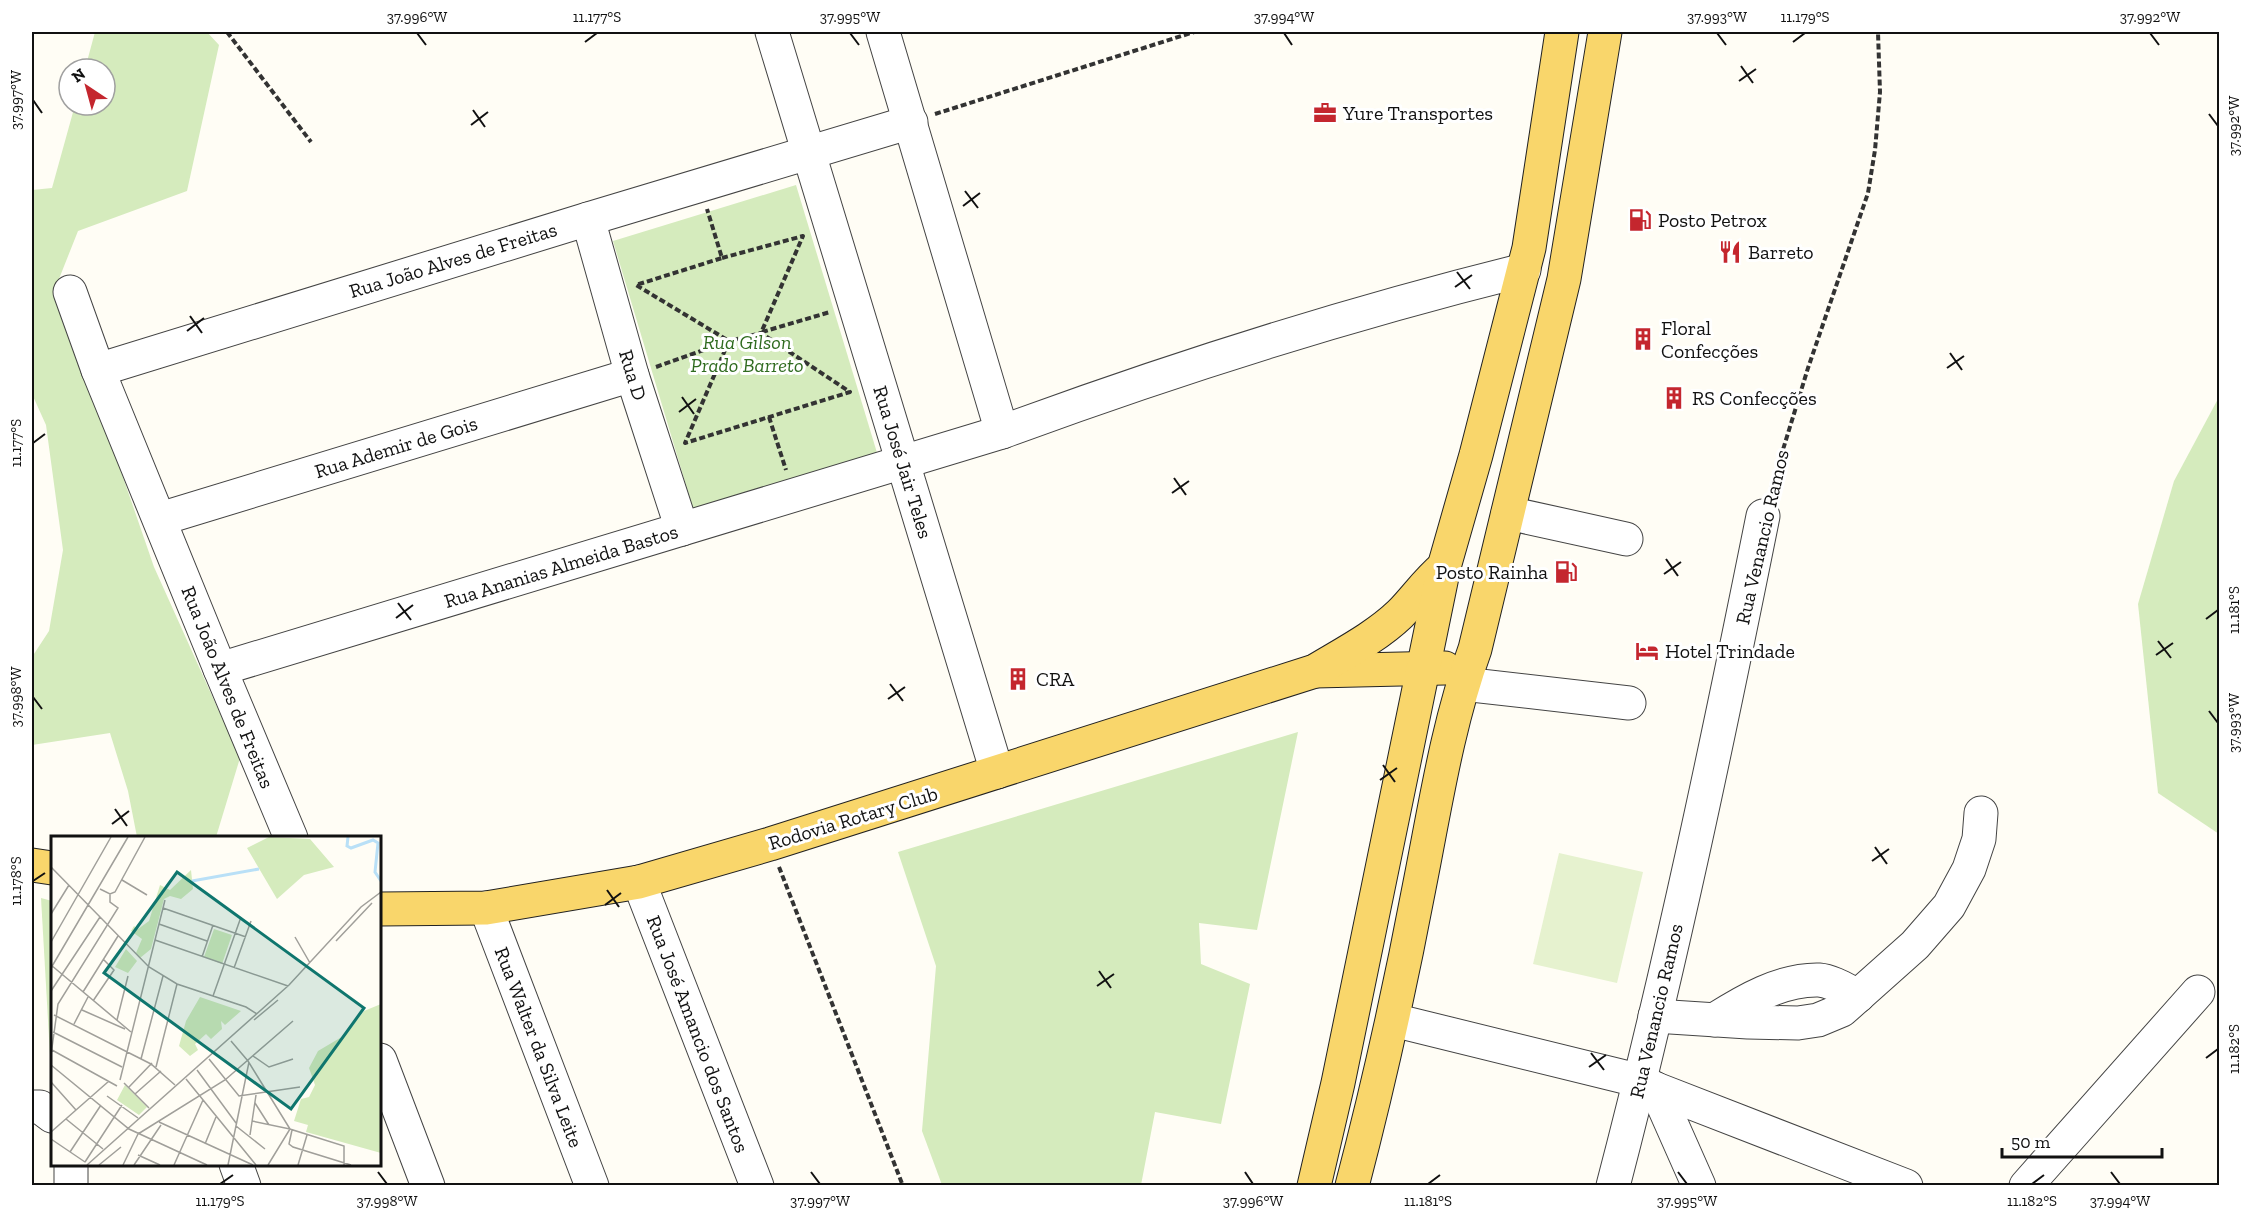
<svg xmlns="http://www.w3.org/2000/svg" width="2251" height="1217" font-family="'Zilla Slab',serif">
	<style>
		.green { fill: #d5ebbd }
		.pitch { fill: #e6f2cf }
		.lines { fill: none; stroke-linecap: round; stroke-linejoin: round }
		.minor-casing { stroke: #444; stroke-width: 35 }
		.major-casing { stroke: #222; stroke-width: 35 }
		.path { stroke: #333; stroke-width: 4; stroke-dasharray: 6 3; stroke-linecap: butt }
		.minor { stroke: #fff; stroke-width: 33 }
		.major { stroke: #f9d66b; stroke-width: 33 }
		.ticks { fill: none; stroke: #111; stroke-width: 2 }
		.labels { text-anchor: middle; stroke-width: 6; stroke-linejoin: round; paint-order: stroke }
		.poi-label { font-size: 20px; fill: #111; stroke: #fff; text-anchor: start }
		.street-label { font-size: 20px; fill: #111; stroke: #fff }
		.park-label { font-size: 20px; font-style: italic; fill: #2f6b1f; stroke: #fff }
		.inset-river { fill: none; stroke: #b9e0f7; stroke-width: 3 }
		.inset-road { fill: none; stroke: #a09f9a; stroke-width: 1.5 }
		.view { fill: #0f766e; fill-opacity: 0.15; stroke: #0f766e; stroke-width: 3 }
		.inset-edge { fill: none; stroke: #111; stroke-width: 3 }
		.neatline { fill: none; stroke: #111; stroke-width: 2 }
		.ticks-label { font-size: 15px; text-anchor: middle; fill: #111 }
	</style>
	<rect width="100%" height="100%" fill="#fffdf5"/>
	<g class="green">
		<polygon points="95,32 207,32 219,45 187,191 78,231 53,294 87,373 154,567 240,758 216,837 137,837 128,791 110,733 32,745 32,657 49,631 63,550 46,425 32,394 32,190 52,188 75,105 105,105 105,69 85,69"/>
		<polygon points="796,185 881,466 697,522 613,241"/>
		<polygon points="2219,397 2219,834 2158,793 2138,604 2174,481"/>
		<polygon points="1298,732 1257,930 1199,923 1201,964 1250,984 1221,1124 1155,1112 1141,1185 942,1185 922,1131 936,966 898,852"/>
		<polygon points="41,898 52,901 52,1090"/>
	</g>
	<polygon class="pitch" points="1559,853 1643,872 1617,983 1533,964"/>
	<g class="lines">
		<g class="minor-casing">
			<g id="minor">
				<polyline points="772,32 997,772"/>
				<polyline points="883,32 1002,432"/>
				<polyline points="588,219 632,375 682,529"/>
				<polyline points="70,292 98,370 220,669 291,838"/>
				<polyline points="98,370 588,219 911,122"/>
				<polyline points="1508,513 1626,539"/>
				<polyline points="160,519 632,375"/>
				<path d="M220,669L1002,432C1173,369 1347,314 1524,270"/>
				<polyline points="1463,684 1629,703"/>
				<polyline points="639,882 757,1186"/>
				<polyline points="486,908 592,1186"/>
				<polyline points="1655,1016 1748,1022 1798,1023 1818,1020 1842,1010 1915,945 1949,906 1969,869 1979,839 1981,813"/>
				<polyline points="1393,1020 1641,1081 1656,1089 1906,1186"/>
				<path d="M1714,1020C1744,1001 1781,979 1819,980C1832,981 1846,990 1858,996"/>
				<polyline points="380,1060 428,1186"/>
				<polyline points="1656,1089 1699,1186"/>
				<polyline points="32,1107 40,1107 52,1116"/>
				<polyline points="71,1164 71,1186"/>
				<polyline points="236,1164 244,1186"/>
				<path d="M1613,1186C1671,964 1718,740 1763,516"/>
				<polyline points="2026,1186 2198,992"/>
			</g>
		</g>
		<g class="major-casing">
			<g id="major">
				<polyline points="1315,671 1445,668"/>
				<polyline points="32,865 52,868"/>
				<path d="M380,909L486,908L639,882L770,844L1315,671C1343,654 1376,637 1400,614C1415,599 1427,581 1444,567"/>
				<polyline points="1314,1186 1338,1083 1444,567 1476,455 1529,248 1562,32"/>
				<path d="M1352,1186C1378,1087 1400,988 1419,888C1435,808 1447,726 1475,649L1564,279L1605,32"/>
			</g>
		</g>
		<g class="path">
			<polyline points="227,32 311,142"/>
			<polyline points="935,114 1194,32"/>
			<polyline points="722,258 803,236 761,333"/>
			<polyline points="762,332 830,312"/>
			<polyline points="656,367 729,341 761,333 850,392 685,443 729,341 636,285 722,258 707,209"/>
			<polyline points="769,417 786,470"/>
			<polyline points="1770,492 1808,368 1868,193 1875,150 1880,92 1878,32"/>
			<polyline points="779,867 903,1186"/>
		</g>
		<use href="#minor" class="minor"/>
		<use href="#major" class="major"/>
	</g>
	<path class="ticks" d="M417,33L426,45M850,33L859,45M1284,33L1292,45M1717,33L1726,45M2150,33L2159,45M585,42L597,33M1793,42L1805,33M1741,66L1753,83M1739,81L1756,69M33,100L42,113M473,110L485,127M2209,114L2218,126M471,125L488,112M965,191L978,208M963,206L980,193M1457,272L1470,289M1455,287L1472,275M190,316L202,333M187,331L204,318M1950,353L1962,370M1947,368L1964,356M682,397L694,414M679,412L696,399M33,443L45,434M1174,478L1186,495M1172,493L1189,481M1666,559L1678,576M1664,574L1681,562M398,603L411,620M396,618L413,605M2206,619L2218,610M2158,641L2171,658M2156,655L2173,643M890,684L903,701M33,697L42,709M888,699L905,687M2209,711L2218,723M1383,765L1395,782M1380,780L1397,768M115,809L127,826M112,824L129,811M1875,847L1887,864M1872,861L1889,849M33,881L45,873M607,890L619,907M605,905L621,893M1099,971L1111,988M1097,986L1114,974M1591,1053L1604,1070M2206,1058L2218,1049M1589,1067L1606,1055M378,1172L387,1184M811,1172L820,1184M1245,1172L1253,1184M1678,1172L1687,1184M2111,1172L2120,1184M220,1184L233,1175M1428,1184L1440,1175M2032,1184L2044,1175"/>
	<defs>
		<g id="office-bare" transform="scale(1.8)"><path d="M-6-3h4V-5.5h4V-3h4V5H-6ZM-1-4.5V-3h2v-1.5ZM-6 0V1H6V0Z" fill="#c4262e" stroke="#fff" stroke-width="2.5" paint-order="stroke"/></g>
		<g id="fuel-bare" transform="scale(1.8)"><path d="M-5.5-6h7V0h2V4h1.3V-2.5L3-4.5l.8-.8L6-3V5H2.5V1h-1V6h-7ZM-4.2-4.7v3.2H.2V-4.7Z" fill="#c4262e" stroke="#fff" stroke-width="2.5" paint-order="stroke"/></g>
		<g id="restaurant-bare" transform="scale(1.8)"><path d="M-5-6h1v4h1v-4h1v4h1v-4h1v5L-1.5 .5V6h-2V.5L-5-1ZM5-6V6H3V1.5H1.5Q1.5-4 5-6Z" fill="#c4262e" stroke="#fff" stroke-width="2.5" paint-order="stroke"/></g>
		<g id="building-bare" transform="scale(1.8)"><path d="M-4-6H4V6H1V3H-1V6H-4ZM-2.5-4.3h1.7v1.8h-1.7ZM.8-4.3h1.7v1.8H.8ZM-2.5-1h1.7V.8h-1.7ZM.8-1h1.7V.8H.8Z" fill="#c4262e" stroke="#fff" stroke-width="2.5" paint-order="stroke"/></g>
		<g id="hotel-bare" transform="scale(1.8)"><path d="M-6-4.5h1.5V1H6V5H4.5V3h-9V5H-6ZM-4 0a1.8 1.8 0 1 1 3.6 0ZM.5 0V-2.5h3Q6-2.5 6 0Z" fill="#c4262e" stroke="#fff" stroke-width="2.5" paint-order="stroke"/></g>
	</defs>
	<g fill-rule="evenodd">
		<use href="#office-bare" x="1325" y="113"/>
		<use href="#fuel-bare" x="1640" y="220"/>
		<use href="#restaurant-bare" x="1730" y="252"/>
		<use href="#building-bare" x="1643" y="339"/>
		<use href="#building-bare" x="1674" y="398"/>
		<use href="#fuel-bare" x="1566" y="572"/>
		<use href="#hotel-bare" x="1647" y="651"/>
		<use href="#building-bare" x="1018" y="679"/>
	</g>
	<g class="labels">
		<g class="poi-label">
			<text x="1343" y="120">Yure Transportes</text>
			<text x="1658" y="227">Posto Petrox</text>
			<text x="1748" y="259">Barreto</text>
			<text x="1661" y="335">Floral<tspan x="1661" dy="23">Confecções</tspan></text>
			<text x="1692" y="405">RS Confecções</text>
			<text x="1548" y="579" text-anchor="end">Posto Rainha</text>
			<text x="1665" y="658">Hotel Trindade</text>
			<text x="1036" y="686">CRA</text>
		</g>
		<g class="street-label">
			<text transform="translate(453 260) rotate(-17)" y="7">Rua João Alves de Freitas</text>
			<text transform="translate(633 375) rotate(73)" y="7">Rua D</text>
			<text transform="translate(396 447) rotate(-17)" y="7">Rua Ademir de Gois</text>
			<text transform="translate(903 462) rotate(73)" y="7">Rua José Jair Teles</text>
			<text transform="translate(1762 537) rotate(-77)" y="7">Rua Venancio Ramos</text>
			<text transform="translate(561 566) rotate(-17)" y="7">Rua Ananias Almeida Bastos</text>
			<text transform="translate(228 687) rotate(68)" y="7">Rua João Alves de Freitas</text>
			<text transform="translate(853 818) rotate(-17)" y="7">Rodovia Rotary Club</text>
			<text transform="translate(1656 1011) rotate(-77)" y="7">Rua Venancio Ramos</text>
			<text transform="translate(698 1034) rotate(69)" y="7">Rua José Amancio dos Santos</text>
			<text transform="translate(539 1047) rotate(69)" y="7">Rua Walter da Silva Leite</text>
		</g>
		<g class="park-label">
			<text x="747" y="349">Rua Gilson<tspan x="747" dy="23">Prado Barreto</tspan></text>
		</g>
	</g>
	<g transform="translate(51 836)">
		<rect width="330" height="330" fill="#fffdf5"/>
		<path d="M218,1L259,3L283,31L253,39L226,63L196,12ZM140,34L142,53L130,63L119,60L113,63L100,113L89,122L85,117L91,103L80,95L83,90L87,93L98,85L109,49L119,54ZM163,93L181,99L171,128L153,121ZM75,113L86,125L77,137L64,131ZM149,161L190,175L174,189L170,185L171,193L160,203L155,198L144,208L147,214L139,220L128,210L135,185ZM330,168V317L255,296L257,289L243,285L250,263L258,261L264,249L258,232L267,215L294,199L313,175ZM74,249L96,271L88,279L66,264Z" fill="#d5ebbd"/>
		<path class="inset-river" d="M297,1L296,10L300,12L322,4L327,7L324,36L330,45M141,45L208,33"/>
		<path class="inset-road" d="M0,31L98,131L126,148L195,171L206,178M71,44L96,59M49,53L59,58L64,56L94,1M112,72L195,101M0,78L18,49M108,88L156,105M244,101L259,127M104,104L237,150M285,105L321,67M0,106L60,1M151,121L162,89M0,129L80,196M0,132L77,1M183,132L200,85M0,155L49,81M32,156L67,100M162,160L190,81M42,165L63,134L52,123M31,174L74,193M3,179L100,228L124,249M66,184L77,140M203,184L227,164M23,188L37,161M2,196L71,231M180,205L197,225L239,293L293,310V329M1,214L66,250M0,219L7,168L67,72L59,66V58M202,220L218,231L242,223M90,223L112,140M158,223L188,260L249,251M0,229L78,293L156,329M105,231L126,148M146,234L185,287M135,243L205,329M69,244L114,64M0,246L25,274M73,247L98,272M78,251L101,227M84,258L110,235M56,260L87,282M204,267L218,289M15,283L52,313M201,285L239,293L217,329M108,286L202,329M185,290L214,313M241,294L238,308L242,311L300,329M0,296L58,245M87,298L174,244L242,185M199,299L205,259M0,303L34,326M154,308L165,281M19,316L50,269M87,319L109,329M34,326L71,269M36,329L238,149L310,71L330,56M48,329L70,311M72,329L87,298M83,329L110,289M123,329L152,264M177,329L198,226M247,329L256,299"/>
		<path class="view" d="M126,36L313,172L240,273L53,137Z"/>
		<rect width="330" height="330" class="inset-edge"/>
	</g>
	<rect width="2251" height="1217" fill="none" stroke="#ffffff" stroke-width="66"/>
	<g transform="translate(87 87) rotate(324)"><circle r="28" fill="#ffffff" stroke="#a0a0a0" stroke-width="1.5"/>
	<path d="M0-4.5L10 22L0 15L-10 22Z" fill="#c4262e"/>
	<text y="-9" font-size="16" font-weight="bold" text-anchor="middle" fill="#111111">N</text>
	</g>
	<path d="M2002 1148v9h160v-9" fill="none" stroke="#111111" stroke-width="3"/>
	<text x="2011" y="1148" font-size="18" fill="#111111" stroke="#ffffff" stroke-width="4.5" paint-order="stroke">50 m</text>
	<rect x="33" y="33" width="2185" height="1151" class="neatline"/>
	<g class="ticks-label">
		<text x="417" y="22">37.996°W</text>
		<text x="597" y="22">11.177°S</text>
		<text x="850" y="22">37.995°W</text>
		<text x="1284" y="22">37.994°W</text>
		<text x="1717" y="22">37.993°W</text>
		<text x="1805" y="22">11.179°S</text>
		<text x="2150" y="22">37.992°W</text>
		<text transform="translate(16 100) rotate(-90)" y="5">37.997°W</text>
		<text transform="translate(2234 126) rotate(-90)" y="5">37.992°W</text>
		<text transform="translate(16 443) rotate(-90)" y="5">11.177°S</text>
		<text transform="translate(2234 610) rotate(-90)" y="5">11.181°S</text>
		<text transform="translate(16 697) rotate(-90)" y="5">37.998°W</text>
		<text transform="translate(2234 723) rotate(-90)" y="5">37.993°W</text>
		<text transform="translate(16 881) rotate(-90)" y="5">11.178°S</text>
		<text transform="translate(2234 1049) rotate(-90)" y="5">11.182°S</text>
		<text x="220" y="1206">11.179°S</text>
		<text x="387" y="1206">37.998°W</text>
		<text x="820" y="1206">37.997°W</text>
		<text x="1253" y="1206">37.996°W</text>
		<text x="1428" y="1206">11.181°S</text>
		<text x="1687" y="1206">37.995°W</text>
		<text x="2032" y="1206">11.182°S</text>
		<text x="2120" y="1206">37.994°W</text>
	</g>
</svg>
